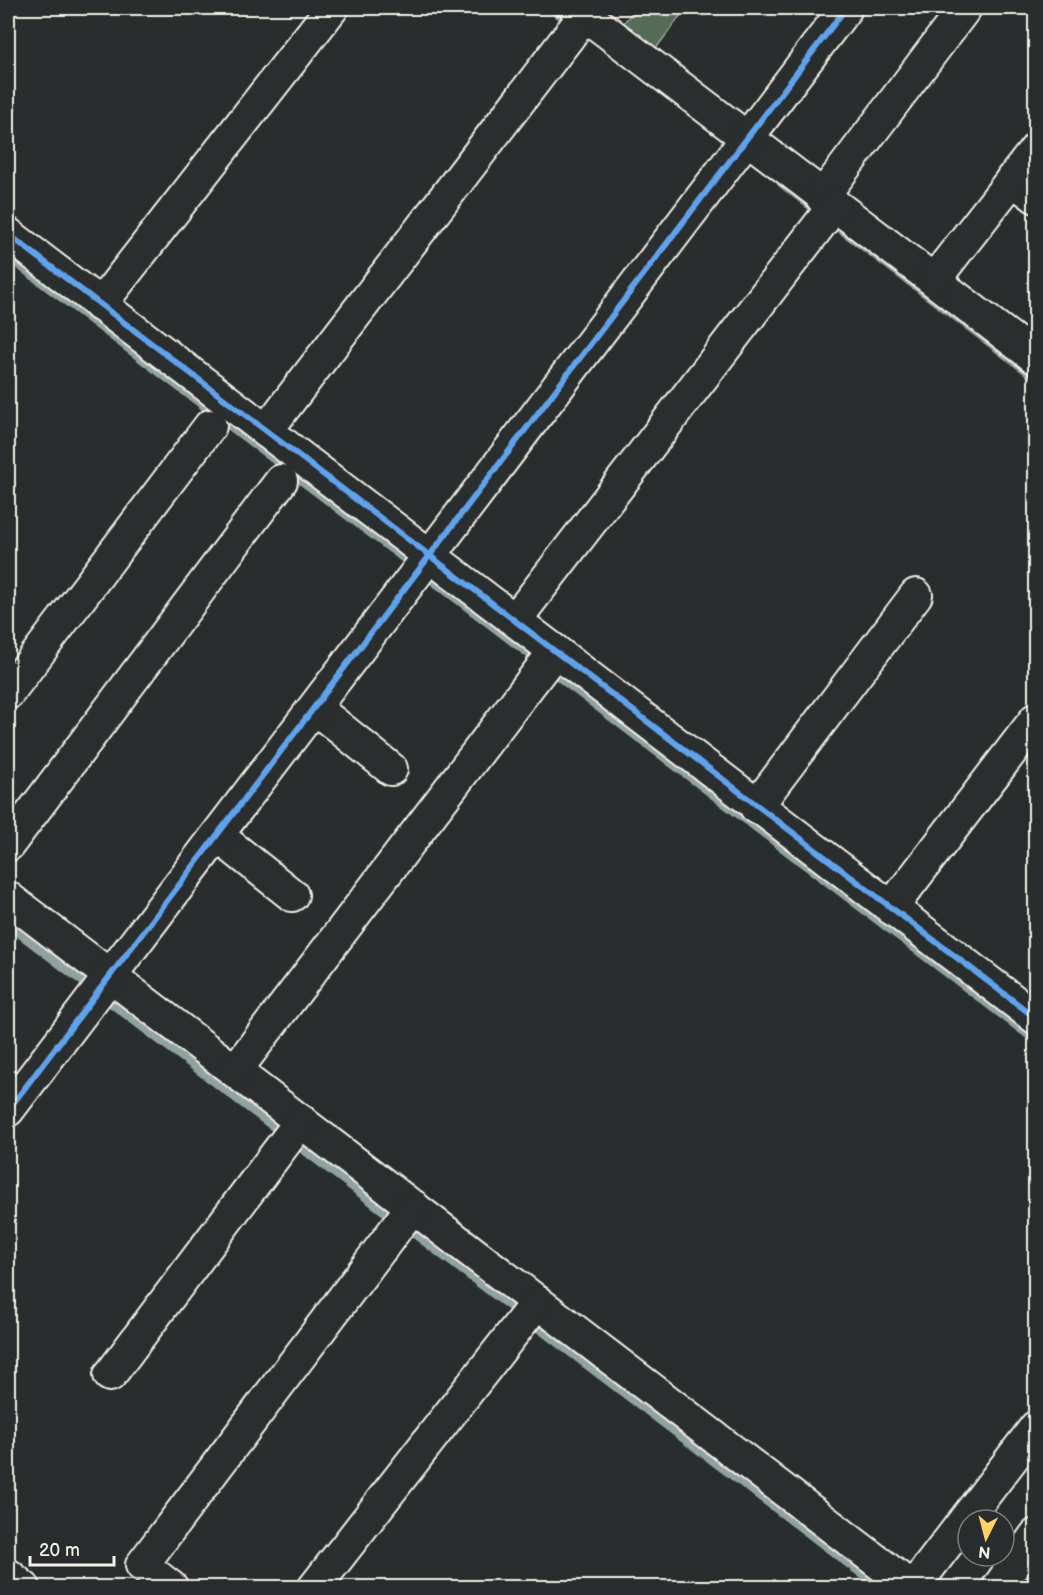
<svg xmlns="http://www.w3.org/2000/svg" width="1043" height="1595" font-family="'Balsamiq Sans',sans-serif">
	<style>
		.green { fill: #556c58; stroke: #a4aea0; stroke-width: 1.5 }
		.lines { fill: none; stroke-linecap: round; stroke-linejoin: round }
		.stream { stroke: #90a1a1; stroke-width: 8 }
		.street-casing { stroke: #f4f1e8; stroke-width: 36 }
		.street { stroke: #2a2d2e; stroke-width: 32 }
		.cycleway-casing { stroke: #2a2d2e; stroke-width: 10 }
		.cycleway { stroke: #60a3ed; stroke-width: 6 }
	</style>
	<rect width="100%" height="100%" fill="#2a2d2e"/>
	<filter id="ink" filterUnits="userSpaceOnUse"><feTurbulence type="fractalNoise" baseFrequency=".0167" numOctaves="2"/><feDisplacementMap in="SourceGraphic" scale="12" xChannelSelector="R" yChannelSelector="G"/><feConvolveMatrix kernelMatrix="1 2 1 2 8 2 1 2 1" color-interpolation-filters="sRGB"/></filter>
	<g filter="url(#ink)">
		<polygon class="green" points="635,8 680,8 684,11 651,55 618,31"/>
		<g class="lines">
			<g class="stream">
				<polyline points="550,8 570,23"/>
				<polyline points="781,183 818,212"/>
				<polyline points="831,222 1036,378"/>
				<polyline points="8,257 539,662"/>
				<polyline points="549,670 1036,1041"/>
				<polyline points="8,925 394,1219"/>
				<polyline points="405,1227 880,1588"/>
			</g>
			<g class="street-casing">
				<g id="street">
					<polyline points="576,8 1036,358"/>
					<polyline points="1012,179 1036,197"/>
					<polyline points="822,197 965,8"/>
					<polyline points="8,234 1036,1018"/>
					<polyline points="934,280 1036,149"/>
					<polyline points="100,305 332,8"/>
					<polyline points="266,431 585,15"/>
					<polyline points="515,620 834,206"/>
					<polyline points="8,693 210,426"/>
					<polyline points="315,708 391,769"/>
					<polyline points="756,807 916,595"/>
					<polyline points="218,836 292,895"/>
					<polyline points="8,845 281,481"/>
					<polyline points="8,898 912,1588"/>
					<polyline points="891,908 1036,719"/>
					<polyline points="235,1071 555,651"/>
					<polyline points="8,1110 846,8"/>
					<polyline points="110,1375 301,1121"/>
					<polyline points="8,1575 24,1588"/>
					<polyline points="172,1588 142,1565 413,1206"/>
					<polyline points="314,1588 537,1302"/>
					<polyline points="913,1588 1036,1427"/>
					<polyline points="998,1588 1036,1535"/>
				</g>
			</g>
			<use href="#street" class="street"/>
			<g class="cycleway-casing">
				<g id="cycleway">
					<polyline points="8,234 1036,1018"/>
					<polyline points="8,1110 846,8"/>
				</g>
			</g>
			<use href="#cycleway" class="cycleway"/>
		</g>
	</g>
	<rect width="1043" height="1595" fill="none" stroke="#2a2d2e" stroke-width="30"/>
	<rect x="15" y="15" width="1013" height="1565" fill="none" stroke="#f4f1e8" stroke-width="2" filter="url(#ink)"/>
	<g transform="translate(986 1538) rotate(186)"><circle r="28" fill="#2a2d2e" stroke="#7b7b78" stroke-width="1.5"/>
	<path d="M0-4.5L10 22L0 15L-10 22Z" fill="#ffd166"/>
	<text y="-9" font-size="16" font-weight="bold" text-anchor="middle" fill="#f4f1e8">N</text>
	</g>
	<path d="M30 1556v9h84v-9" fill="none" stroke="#f4f1e8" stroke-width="3"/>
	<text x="39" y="1556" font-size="18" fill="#f4f1e8" stroke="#2a2d2e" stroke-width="4.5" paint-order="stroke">20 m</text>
</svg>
